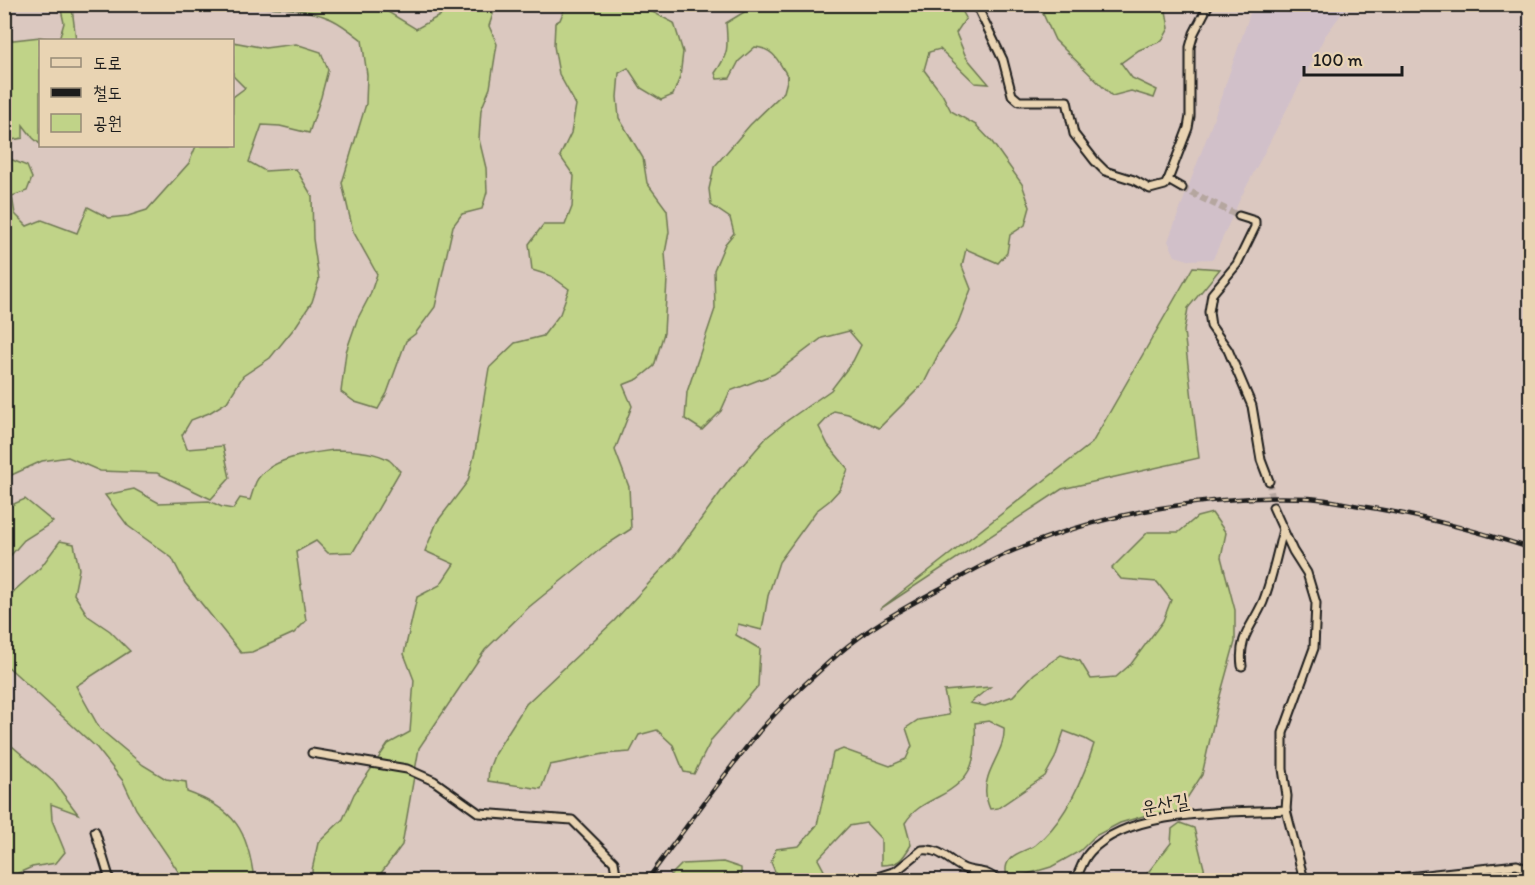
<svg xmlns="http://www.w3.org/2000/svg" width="1535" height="885" font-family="Itim,'Poor Story',sans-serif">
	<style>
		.built { fill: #d1c0c9 }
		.green { fill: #c0d388; stroke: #6e7852; stroke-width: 1.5 }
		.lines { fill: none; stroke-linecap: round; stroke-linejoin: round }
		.minor-tunnel { stroke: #b5a69f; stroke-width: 7; stroke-dasharray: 7 3.5; stroke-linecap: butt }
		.minor-casing { stroke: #1c1c1c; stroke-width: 11 }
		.minor { stroke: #e9d4b3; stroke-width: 7 }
		.rail-casing { stroke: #1c1c1c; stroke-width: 4.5 }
		.rail { stroke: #e9d4b3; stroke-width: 2; stroke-dasharray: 7; stroke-linecap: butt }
		.labels { text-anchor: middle; stroke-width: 5; stroke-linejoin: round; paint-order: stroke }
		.street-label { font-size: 20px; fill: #1c1c1c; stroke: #e9d4b3 }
	</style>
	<rect width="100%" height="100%" fill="#dbc8c0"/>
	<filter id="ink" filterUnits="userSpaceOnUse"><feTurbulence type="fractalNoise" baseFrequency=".0167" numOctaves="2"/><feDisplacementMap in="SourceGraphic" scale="12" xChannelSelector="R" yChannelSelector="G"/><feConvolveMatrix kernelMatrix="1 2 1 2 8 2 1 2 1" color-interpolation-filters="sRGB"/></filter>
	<g filter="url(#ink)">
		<polygon class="built" points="1253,5 1348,5 1325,36 1241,197 1213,259 1188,260 1175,256 1168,241 1210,129"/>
		<g class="green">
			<polygon points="60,5 74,5 72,8 76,40 59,40 64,23"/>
			<path d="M210,5H381L383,9L416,29L441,15L439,5H514L495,8L489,26L497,44L490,88L481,110L479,139L486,168L487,192L482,209L462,214L453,226L435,307L415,334L406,341L387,393L378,409L355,402L341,392L346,352L357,320L370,295L377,274L353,231L342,183L366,104L367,75L362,40C353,33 342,24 331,19C292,2 251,10 210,5Z"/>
			<polygon points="566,5 639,5 674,23 683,52 680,77 673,95 661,100 641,88 628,68 619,73 617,97 619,118 643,158 647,183 667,210 669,232 665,253 667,279 664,333 654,366 638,379 623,385 632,406 615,450 629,487 631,529 603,547 529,607 485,650 419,748 402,845 376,880 313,880 312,870 318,843 343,819 354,794 388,744 410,732 414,680 404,654 417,597 440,585 454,564 425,551 437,522 468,481 475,452 489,368 515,343 543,336 560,314 569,289 551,276 532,270 529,244 543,225 565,225 572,207 574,176 560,156 571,133 576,105 559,74 554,46 555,23 560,20"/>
			<path d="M748,5H959L966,18L956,33L966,57L989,84L975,83L940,49L929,52L924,70L942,94L951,111L976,125L992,142L1022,184L1030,207L1025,225L1010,235L1007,253L998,263L966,249L962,266L971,289L956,328L940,351L924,383L879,428L848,414L834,411L819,427L828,445L848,469L840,489L829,501L816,511L779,562L768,596L762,630L738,624L736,635L760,649L758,686L712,739L694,774L684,772L673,745L657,730L639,735L630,752L604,754L550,765L541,789L488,781L489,769L495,753L526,704L614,621L675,555L728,482L767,437L788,420L831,390L853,361L861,345L849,331L822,338L774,374L730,391L721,411L702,430L685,419L687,392L715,309L714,270L725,244L734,233L730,218L711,205L709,189L714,167L750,125L784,92L788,77C778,61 775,49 755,47L739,61L730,78L717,79L715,73C729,54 728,46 726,23L746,11Z"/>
			<polygon points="1039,5 1165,5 1169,28 1162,41 1139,50 1121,63 1132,78 1157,90 1154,98 1131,91 1112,96 1055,40"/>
			<polygon points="40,37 53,40 40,40 40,144 33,138 23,125 23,138 5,141 5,41"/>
			<polygon points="233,42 265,48 296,44 321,52 328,70 321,97 309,133 280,126 262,125 249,162 265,171 296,169 312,196 313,239 319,280 312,302 296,326 270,358 243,376 227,402 209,413 191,420 182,435 187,449 223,446 230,478 211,499 157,473 100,471 68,457 42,461 5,478 5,154 10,159 27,166 32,178 27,191 12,196 15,214 27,226 42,220 77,233 88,207 109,218 128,216 147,210 189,163 196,146 232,146 233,97 245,88 233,76"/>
			<polygon points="1193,267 1220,269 1188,308 1184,331 1199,458 1062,489 880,609 1092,443"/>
			<path d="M334,450C351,450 374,451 389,460C393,463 396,468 400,471L353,552L328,553L316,541L296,552L306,621L294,633L252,652L241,653L185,583L172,558L128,526L105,495L134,489L159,503L209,501L222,507L233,509L240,498L250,500C252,494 254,487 256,482C268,458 311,453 334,450Z"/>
			<polygon points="25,499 53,522 24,540 5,562 5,539 7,537 9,506"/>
			<path d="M1212,513L1226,533L1221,557L1235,610V642L1218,703L1202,775L1178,812L1147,815L1120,823L1095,836L1080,851L1051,867L1007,880C1006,872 1004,865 1011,858C1017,852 1028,850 1035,845C1065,822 1083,779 1094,744L1085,739L1064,731L1055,758L1045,776L998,808L990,809C988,804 986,799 986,794C983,771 1006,751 1004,728L989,721L975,723C977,759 974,779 938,797C924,804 913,810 905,823L911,845C902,860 899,865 881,865V839L866,823L849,826L818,859L829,880H780L778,879L771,862L776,849L799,846L817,825L833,753L843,749L890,766L906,759L912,746L906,728L918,720L949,715L944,691L990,687L970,703L985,706L1013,696L1034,674L1061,655L1080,661L1091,679L1116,677L1131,664L1163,621L1171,600L1157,582L1121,579L1112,568L1148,532H1179L1197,517Z"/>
			<path d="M60,541L74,544L79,569L74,594L88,616L110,631L130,651L76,686L100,729L143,765L166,779L186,782L187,792C235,809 248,830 254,880H184L136,809L123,781L97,748L5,664V602L15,590L41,567Z"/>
			<polygon points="5,740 54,782 78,814 51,804 52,820 65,852 56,863 32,867 5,879"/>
			<polygon points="1180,823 1194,828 1207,880 1138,880 1146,875 1171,843 1172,829"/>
			<polygon points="723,862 741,868 741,880 666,880 682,864"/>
		</g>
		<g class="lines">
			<g class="minor-tunnel">
				<polyline points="1182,188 1239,216"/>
				<polyline points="1269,481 1273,507"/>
			</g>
			<g class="minor-casing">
				<g id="minor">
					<polyline points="976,4 1003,60 1012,95 1019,101 1067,101 1074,134 1095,161 1105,171 1134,180 1150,189 1165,185 1168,180 1182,188"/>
					<polyline points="1168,180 1188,128 1190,116 1190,47 1194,33 1209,4"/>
					<polyline points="1239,216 1255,221 1255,227 1237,264 1212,294 1209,312 1211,326 1228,350 1252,406 1261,460 1269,481"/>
					<polyline points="1273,507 1293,551 1307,573 1316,603 1314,648 1283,733 1283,769 1287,796 1286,810 1304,880"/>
					<path d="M1242,666C1238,637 1252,627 1263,602C1272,579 1277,553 1283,530"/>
					<polyline points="312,753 407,769 434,781 479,813 572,820 614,862 617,880"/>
					<polyline points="95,831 110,880"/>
					<path d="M868,880L896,871L922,850C939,848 947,859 961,867C973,874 987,869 996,880"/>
					<path d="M1075,880C1080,871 1083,859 1090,852C1130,808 1231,813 1286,810"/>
					<polyline points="1380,880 1517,865 1530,871"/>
				</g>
			</g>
			<use href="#minor" class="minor"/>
			<g class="rail-casing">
				<path id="rail" d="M647,880C682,833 716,785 753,739C777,709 808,681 837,655C868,628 905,607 941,588C965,575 990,560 1015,550C1106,512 1210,494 1309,498C1326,499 1343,503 1360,506C1419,515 1474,530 1530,548"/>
			</g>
			<use href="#rail" class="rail"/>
		</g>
	</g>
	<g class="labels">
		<g class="street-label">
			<text transform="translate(1165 804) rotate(-10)" y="7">운산길</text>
		</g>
	</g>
	<rect width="1535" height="885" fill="none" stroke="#e9d4b3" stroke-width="24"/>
	<rect x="12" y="12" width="1511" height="861" fill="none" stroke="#1c1c1c" stroke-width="2" filter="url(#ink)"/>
	<rect x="39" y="39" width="195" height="108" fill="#e9d4b3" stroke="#978a77" stroke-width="1.5"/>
	<rect x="51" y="58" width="30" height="9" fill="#e9d4b3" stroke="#978a77" stroke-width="1.5"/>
	<text x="93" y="69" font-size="18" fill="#1c1c1c">도로</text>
	<rect x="51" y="88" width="30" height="9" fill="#1c1c1c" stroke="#978a77" stroke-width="1.5"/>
	<text x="93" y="99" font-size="18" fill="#1c1c1c">철도</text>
	<rect x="51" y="114" width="30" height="18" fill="#c0d388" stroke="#978a77" stroke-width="1.5"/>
	<text x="93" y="129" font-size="18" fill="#1c1c1c">공원</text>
	<path d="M1304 66v9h98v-9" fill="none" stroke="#1c1c1c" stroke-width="3"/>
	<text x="1313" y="66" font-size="18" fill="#1c1c1c" stroke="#e9d4b3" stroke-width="4.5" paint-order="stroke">100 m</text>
</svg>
